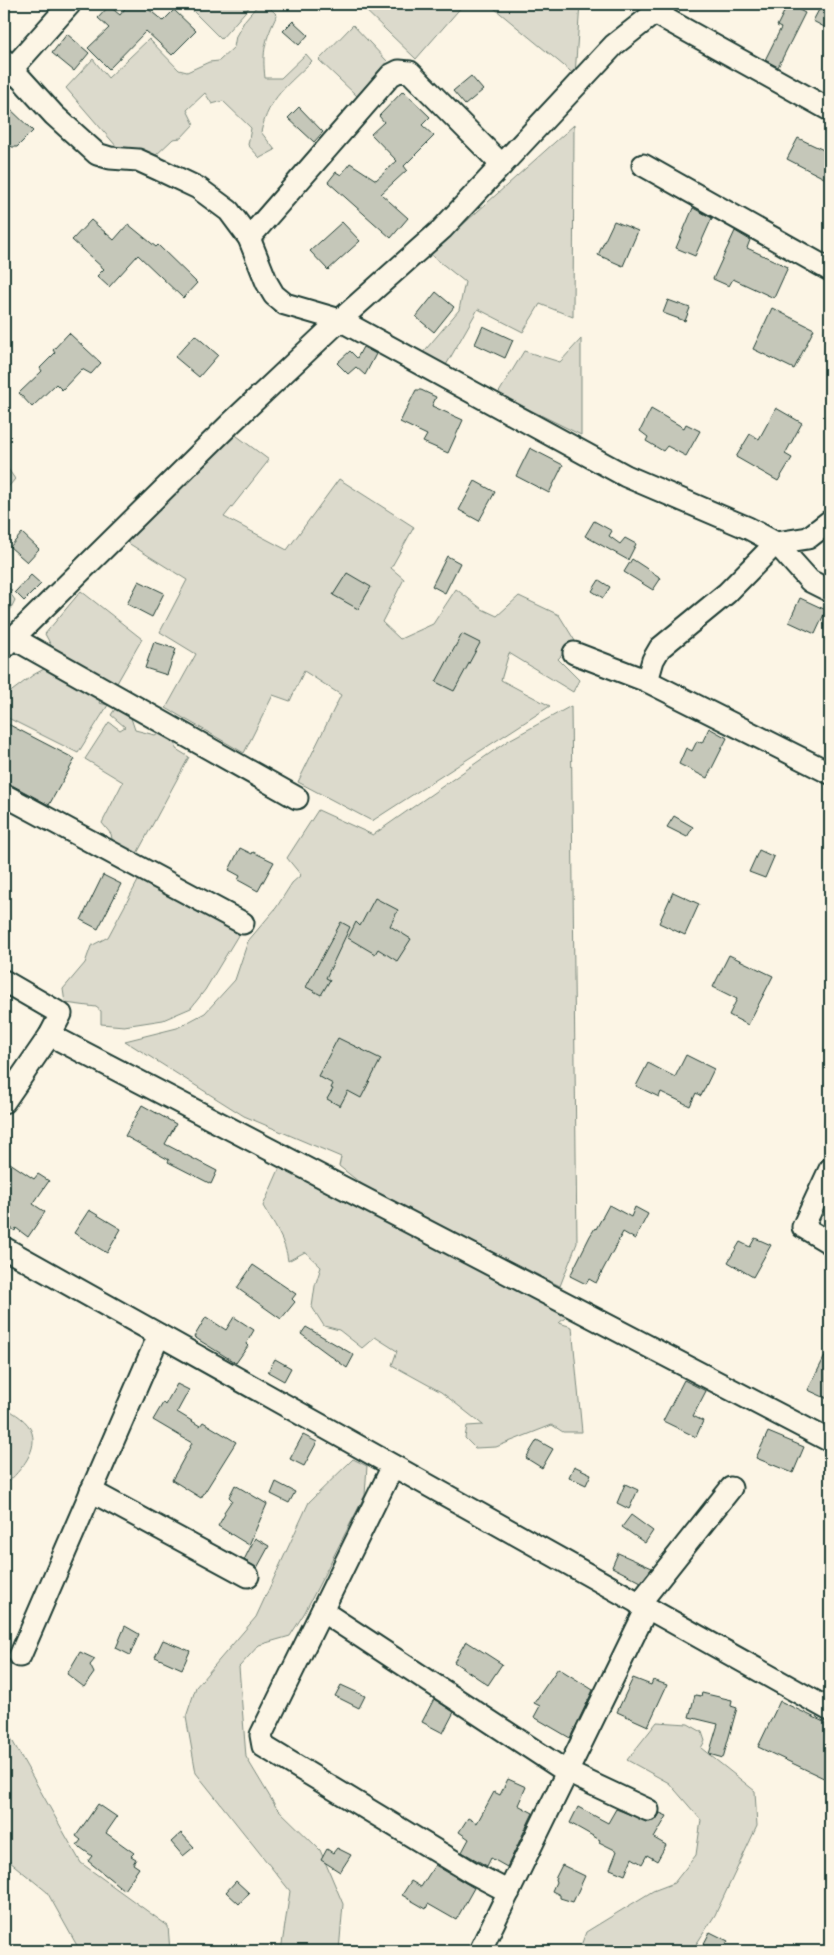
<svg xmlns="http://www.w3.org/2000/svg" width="834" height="1955" font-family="Kalam,sans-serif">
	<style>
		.green { fill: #dcdacc; stroke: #7e8c80 }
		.building { fill: #c5c7b9; stroke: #1f3d34 }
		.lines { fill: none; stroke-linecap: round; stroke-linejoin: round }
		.minor-casing { stroke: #1f3d34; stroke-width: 25 }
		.minor { stroke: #fcf5e5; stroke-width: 21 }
	</style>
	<rect width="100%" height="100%" fill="#fcf5e5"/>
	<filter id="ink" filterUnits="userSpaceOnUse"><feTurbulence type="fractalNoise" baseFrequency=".02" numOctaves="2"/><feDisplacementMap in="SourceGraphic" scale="10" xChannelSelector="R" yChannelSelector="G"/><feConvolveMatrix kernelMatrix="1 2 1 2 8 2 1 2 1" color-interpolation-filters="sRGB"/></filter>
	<g filter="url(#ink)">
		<g class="green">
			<polygon points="186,4 252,4 221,39"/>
			<path d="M262,4H266L277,15C265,40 262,51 265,78H281L306,54L312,61C288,85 269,97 261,132L275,150L260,158L248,145L251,128L223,101L212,104L205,93L187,110L194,124L181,138L173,139L154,157L146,151L123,154L66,88L93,59L108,78L149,39L179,70L187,72L209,62L219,61L234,47L236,36L245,20L257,6Z"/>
			<polygon points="359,4 464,4 416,59"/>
			<polygon points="489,4 580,4 575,75"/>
			<polygon points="353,25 387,61 357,96 319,60"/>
			<polygon points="574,125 573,317 540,304 523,332 478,309 445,367 421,355 459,310 465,282 430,254"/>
			<polygon points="581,339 581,435 498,394 524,351 560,362"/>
			<polygon points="233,433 269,460 224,517 287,550 339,479 414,527 391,568 404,579 382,622 400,639 433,624 456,589 482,609 497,616 519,596 559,615 575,641 558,659 579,680 573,692 509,653 501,680 550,706 372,821 298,782 341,695 304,671 290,701 273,695 244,753 166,708 196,654 160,632 187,580 125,541"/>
			<polygon points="4,463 15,479 4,492"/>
			<polygon points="4,583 12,591 10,593 15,600 10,610 4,605"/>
			<polygon points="81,591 142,639 117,683 53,649 45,634"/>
			<polygon points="44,669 103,693 99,703 108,705 78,753 4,716 4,697 33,675"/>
			<polygon points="571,706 577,1243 560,1286 369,1190 339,1166 341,1157 244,1116 125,1041 177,1028 205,1013 235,980 248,941 276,908 292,883 301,875 287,858 318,810 373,835 509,740"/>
			<polygon points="115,709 130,715 135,730 155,735 164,730 175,734 176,749 189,757 134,859 114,849 111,834 102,823 123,782 85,759 109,722 120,730 125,727 111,715"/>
			<polygon points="139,879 240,932 205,990 191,1008 163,1020 124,1026 101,1024 101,1011 96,1007 65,1003 63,989 85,963 91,946 108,937"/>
			<path d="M284,1158L578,1307L559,1323L572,1327L582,1432H563L552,1425L496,1447L475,1448L465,1438L467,1426L483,1425L441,1392L392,1365L397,1351L375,1337L362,1348L339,1330L324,1326L312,1307L315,1286L321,1267L305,1252L288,1261C286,1241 273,1223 263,1206Z"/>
			<path d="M4,1407C14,1413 29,1421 32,1433C38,1453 17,1474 4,1486Z"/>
			<polygon points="353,1459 367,1466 365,1495 305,1612 290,1636 259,1645 239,1667 246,1757 276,1807 320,1850 343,1904 339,1951 281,1951 290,1891 196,1773 186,1717 196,1687 256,1617 309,1502"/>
			<polygon points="657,1722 688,1724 702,1732 705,1741 701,1748 755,1791 757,1826 715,1915 692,1951 579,1951 586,1932 653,1891 674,1883 696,1855 701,1820 669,1783 627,1760"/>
			<polygon points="4,1726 81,1863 168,1926 170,1951 80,1951 47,1892 4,1857"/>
		</g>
		<g class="building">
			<polygon points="135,4 142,4 163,21 174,10 196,31 172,55 146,31 109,69 88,48 109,28 98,18 109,6 120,15 127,6 131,8"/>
			<polygon points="788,4 805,13 778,67 765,60 781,28 777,26"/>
			<polygon points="822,4 830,4 830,30 813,21"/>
			<polygon points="293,21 308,35 299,45 283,31"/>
			<polygon points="67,34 89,53 74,71 52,53"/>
			<polygon points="471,76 483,90 465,105 453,91"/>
			<polygon points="403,91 430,117 422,125 434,136 404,166 407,170 381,194 408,218 391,238 328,182 336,172 341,175 350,163 376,180 397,161 371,134 384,122 379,116"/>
			<polygon points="4,103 33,131 17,147 12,147 4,139"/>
			<polygon points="299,107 323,132 314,142 288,118"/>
			<polygon points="798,138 830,153 830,170 826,179 787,159"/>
			<polygon points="693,208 712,218 695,256 676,248"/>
			<polygon points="91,220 114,240 128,224 156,247 158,245 197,283 183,298 138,255 109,287 97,276 104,269 72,240"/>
			<polygon points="614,221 638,231 623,266 598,255"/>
			<polygon points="342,222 360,241 328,270 310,251"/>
			<polygon points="735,231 750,240 747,248 788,267 774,298 733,279 729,286 713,279"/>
			<polygon points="436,292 454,307 434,332 416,317"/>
			<polygon points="668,300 690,308 685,321 663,313"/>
			<polygon points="772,308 814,329 794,369 753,349"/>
			<polygon points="483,326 513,340 505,358 475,344"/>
			<polygon points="69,333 101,363 91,374 82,369 62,390 56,384 32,407 19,393 42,371 40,368 55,353 53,350"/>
			<polygon points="195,335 218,355 199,377 175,357"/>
			<polygon points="363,347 376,354 365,375 356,367 348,374 337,363 350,351 357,358"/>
			<polygon points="416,390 421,390 436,397 432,406 463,420 448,453 423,442 427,435 400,422"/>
			<polygon points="776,408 802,423 785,454 792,458 778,481 736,457 750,434 759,439"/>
			<polygon points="651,409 684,428 686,424 700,431 686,456 667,446 663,451 646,441 648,437 640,431"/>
			<polygon points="530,448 563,465 549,493 516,476"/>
			<polygon points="475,481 495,492 479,521 459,510"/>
			<polygon points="594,521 612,531 609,536 620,544 625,538 636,544 628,560 585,536"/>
			<polygon points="22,533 39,549 27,562 10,547"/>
			<polygon points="447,556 460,563 445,593 432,586"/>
			<polygon points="632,559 661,578 653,590 624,572"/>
			<polygon points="347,573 371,587 358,609 333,595"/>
			<polygon points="31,575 41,584 24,601 15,592"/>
			<polygon points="599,580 610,587 603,598 592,591"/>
			<polygon points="139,581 164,593 152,617 127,604"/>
			<polygon points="800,598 826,610 815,634 789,622"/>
			<polygon points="462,634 480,643 454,691 436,682"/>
			<polygon points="154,642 176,649 167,675 145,668"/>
			<polygon points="4,722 75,759 49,805 10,784 4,783"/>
			<polygon points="709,728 727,738 707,778 679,764 686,748 692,751 697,741 702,743"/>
			<polygon points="674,816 693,827 687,837 667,827"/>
			<polygon points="240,848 252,854 253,852 274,862 258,891 238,880 240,876 229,870"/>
			<polygon points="759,850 774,857 765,878 749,872"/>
			<polygon points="103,875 121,884 98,929 81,920"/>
			<polygon points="673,892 699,904 685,935 659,923"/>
			<polygon points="375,898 398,910 390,926 411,939 397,961 378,949 375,954 348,938 356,922 360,926"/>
			<polygon points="341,922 350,927 326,978 330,980 321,995 306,987"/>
			<polygon points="729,955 773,976 748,1025 729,1015 737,999 713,987"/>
			<polygon points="338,1038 381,1059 361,1098 348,1091 340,1106 327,1099 333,1089 331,1088 333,1084 318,1076"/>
			<polygon points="686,1055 714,1069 701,1096 696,1093 690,1106 661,1092 659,1097 636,1086 648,1063 675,1077"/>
			<polygon points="142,1105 176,1124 165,1144 217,1171 211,1184 168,1162 169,1160 125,1136"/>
			<polygon points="4,1159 34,1179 38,1174 49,1181 33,1204 45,1212 28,1237 16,1228 15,1231 4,1223"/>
			<polygon points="609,1205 631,1217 635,1207 648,1214 635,1239 623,1232 596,1283 589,1279 586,1284 570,1276 590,1236 595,1228 596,1229"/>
			<polygon points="89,1210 121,1229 107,1253 74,1233"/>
			<polygon points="755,1238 771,1245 753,1277 728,1262 740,1242 750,1247"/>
			<polygon points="253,1265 296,1294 292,1299 295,1302 281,1319 237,1288"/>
			<polygon points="206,1317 226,1330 234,1317 254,1330 246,1344 248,1346 236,1363 194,1337"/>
			<polygon points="306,1327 354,1355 347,1368 301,1334"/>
			<polygon points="830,1346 830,1400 808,1390"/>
			<polygon points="275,1359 291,1368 284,1381 268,1372"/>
			<polygon points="684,1380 706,1391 693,1416 703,1421 696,1437 663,1421"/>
			<polygon points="177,1384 189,1390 177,1412 200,1426 203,1422 236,1442 201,1498 172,1480 192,1443 153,1420 163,1403 165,1405"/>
			<polygon points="768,1432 804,1447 793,1473 756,1458"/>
			<polygon points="303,1435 317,1442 304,1466 290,1459"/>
			<polygon points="537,1440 553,1449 542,1468 526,1458"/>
			<polygon points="574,1466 591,1474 586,1485 569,1477"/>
			<polygon points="276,1482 295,1492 289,1503 271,1494"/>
			<polygon points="625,1484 638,1490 629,1509 617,1503"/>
			<polygon points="235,1485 267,1504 249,1545 218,1526 225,1514 224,1512 232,1500 229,1497"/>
			<polygon points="631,1515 653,1531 645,1543 622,1527"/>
			<polygon points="255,1538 269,1546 257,1568 244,1560"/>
			<polygon points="618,1553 652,1568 641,1582 612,1567"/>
			<polygon points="125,1626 139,1634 130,1655 116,1648"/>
			<polygon points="163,1640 190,1651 182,1669 155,1657"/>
			<polygon points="466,1641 502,1664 488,1685 454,1662"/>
			<polygon points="80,1652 95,1659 90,1665 94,1673 84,1687 67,1674"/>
			<polygon points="558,1668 593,1690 570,1738 534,1717 540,1706 534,1703"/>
			<polygon points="633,1678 651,1685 653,1680 667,1685 648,1726 617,1712"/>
			<polygon points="341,1685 365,1696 359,1708 335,1696"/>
			<polygon points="702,1693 732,1700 731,1706 737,1708 723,1758 709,1754 718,1724 689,1717 695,1695 701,1696"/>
			<polygon points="434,1699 454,1712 443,1733 422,1722"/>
			<polygon points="780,1701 830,1725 830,1781 758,1747"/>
			<polygon points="508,1779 526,1787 518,1805 533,1813 507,1867 491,1858 487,1866 462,1852 469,1839 459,1832 468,1818 477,1823 494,1792 500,1795"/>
			<polygon points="98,1804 117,1817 106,1833 134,1853 131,1856 136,1859 133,1864 139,1868 124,1890 88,1861 92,1856 77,1845 81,1840 76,1836"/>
			<polygon points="578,1807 608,1823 616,1809 649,1822 656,1820 660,1813 667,1816 654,1838 666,1845 657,1861 647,1855 642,1864 632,1858 625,1875 610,1869 617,1851 599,1842 600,1840 570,1823"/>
			<polygon points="181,1833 194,1847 183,1856 171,1842"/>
			<polygon points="337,1848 351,1855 340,1872 321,1860 327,1849 333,1853"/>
			<polygon points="435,1865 474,1888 456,1920 428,1904 426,1909 402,1895 411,1881 421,1887"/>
			<polygon points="562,1865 585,1876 573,1902 560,1898 560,1895 552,1891 556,1882 555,1879"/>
			<polygon points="236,1881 249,1893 239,1904 226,1892"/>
			<polygon points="710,1932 728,1941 722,1951 700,1951"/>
		</g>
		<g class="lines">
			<g class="minor-casing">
				<g id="minor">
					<polyline points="655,13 830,110"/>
					<polyline points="4,60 54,115 97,154 110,158 138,160 158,169 198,188 229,211 249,238 267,283 274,295 285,304 340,320 626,476 748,528 776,543 810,581 830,591"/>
					<polyline points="4,78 70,4"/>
					<polyline points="643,165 830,270"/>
					<polyline points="249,238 391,75 399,71 410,72 502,165"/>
					<polyline points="13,638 297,798"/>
					<polyline points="4,647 232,422 340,320 442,229 614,45 666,4"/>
					<polyline points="574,653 647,681 830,773"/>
					<polyline points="647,681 653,660 660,648 727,593 776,543 808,538 830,521"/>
					<polyline points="4,795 243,923"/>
					<polyline points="4,981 61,1014 50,1035 4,1102"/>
					<polyline points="50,1035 830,1441"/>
					<polyline points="830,1169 803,1227 830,1243"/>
					<polyline points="4,1248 830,1710"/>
					<polyline points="393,1466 261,1735 263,1746 473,1873 509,1892"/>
					<polyline points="91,1491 248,1576"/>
					<polyline points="639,1604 731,1488"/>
					<polyline points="322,1611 567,1772 648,1810"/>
					<polyline points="20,1656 159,1335"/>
					<polyline points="480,1951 647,1608"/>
				</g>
			</g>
			<use href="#minor" class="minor"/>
		</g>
	</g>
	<rect width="834" height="1955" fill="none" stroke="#fcf5e5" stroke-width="20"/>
	<rect x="10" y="10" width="814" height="1935" fill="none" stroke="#1f3d34" stroke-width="2" filter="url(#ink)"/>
</svg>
